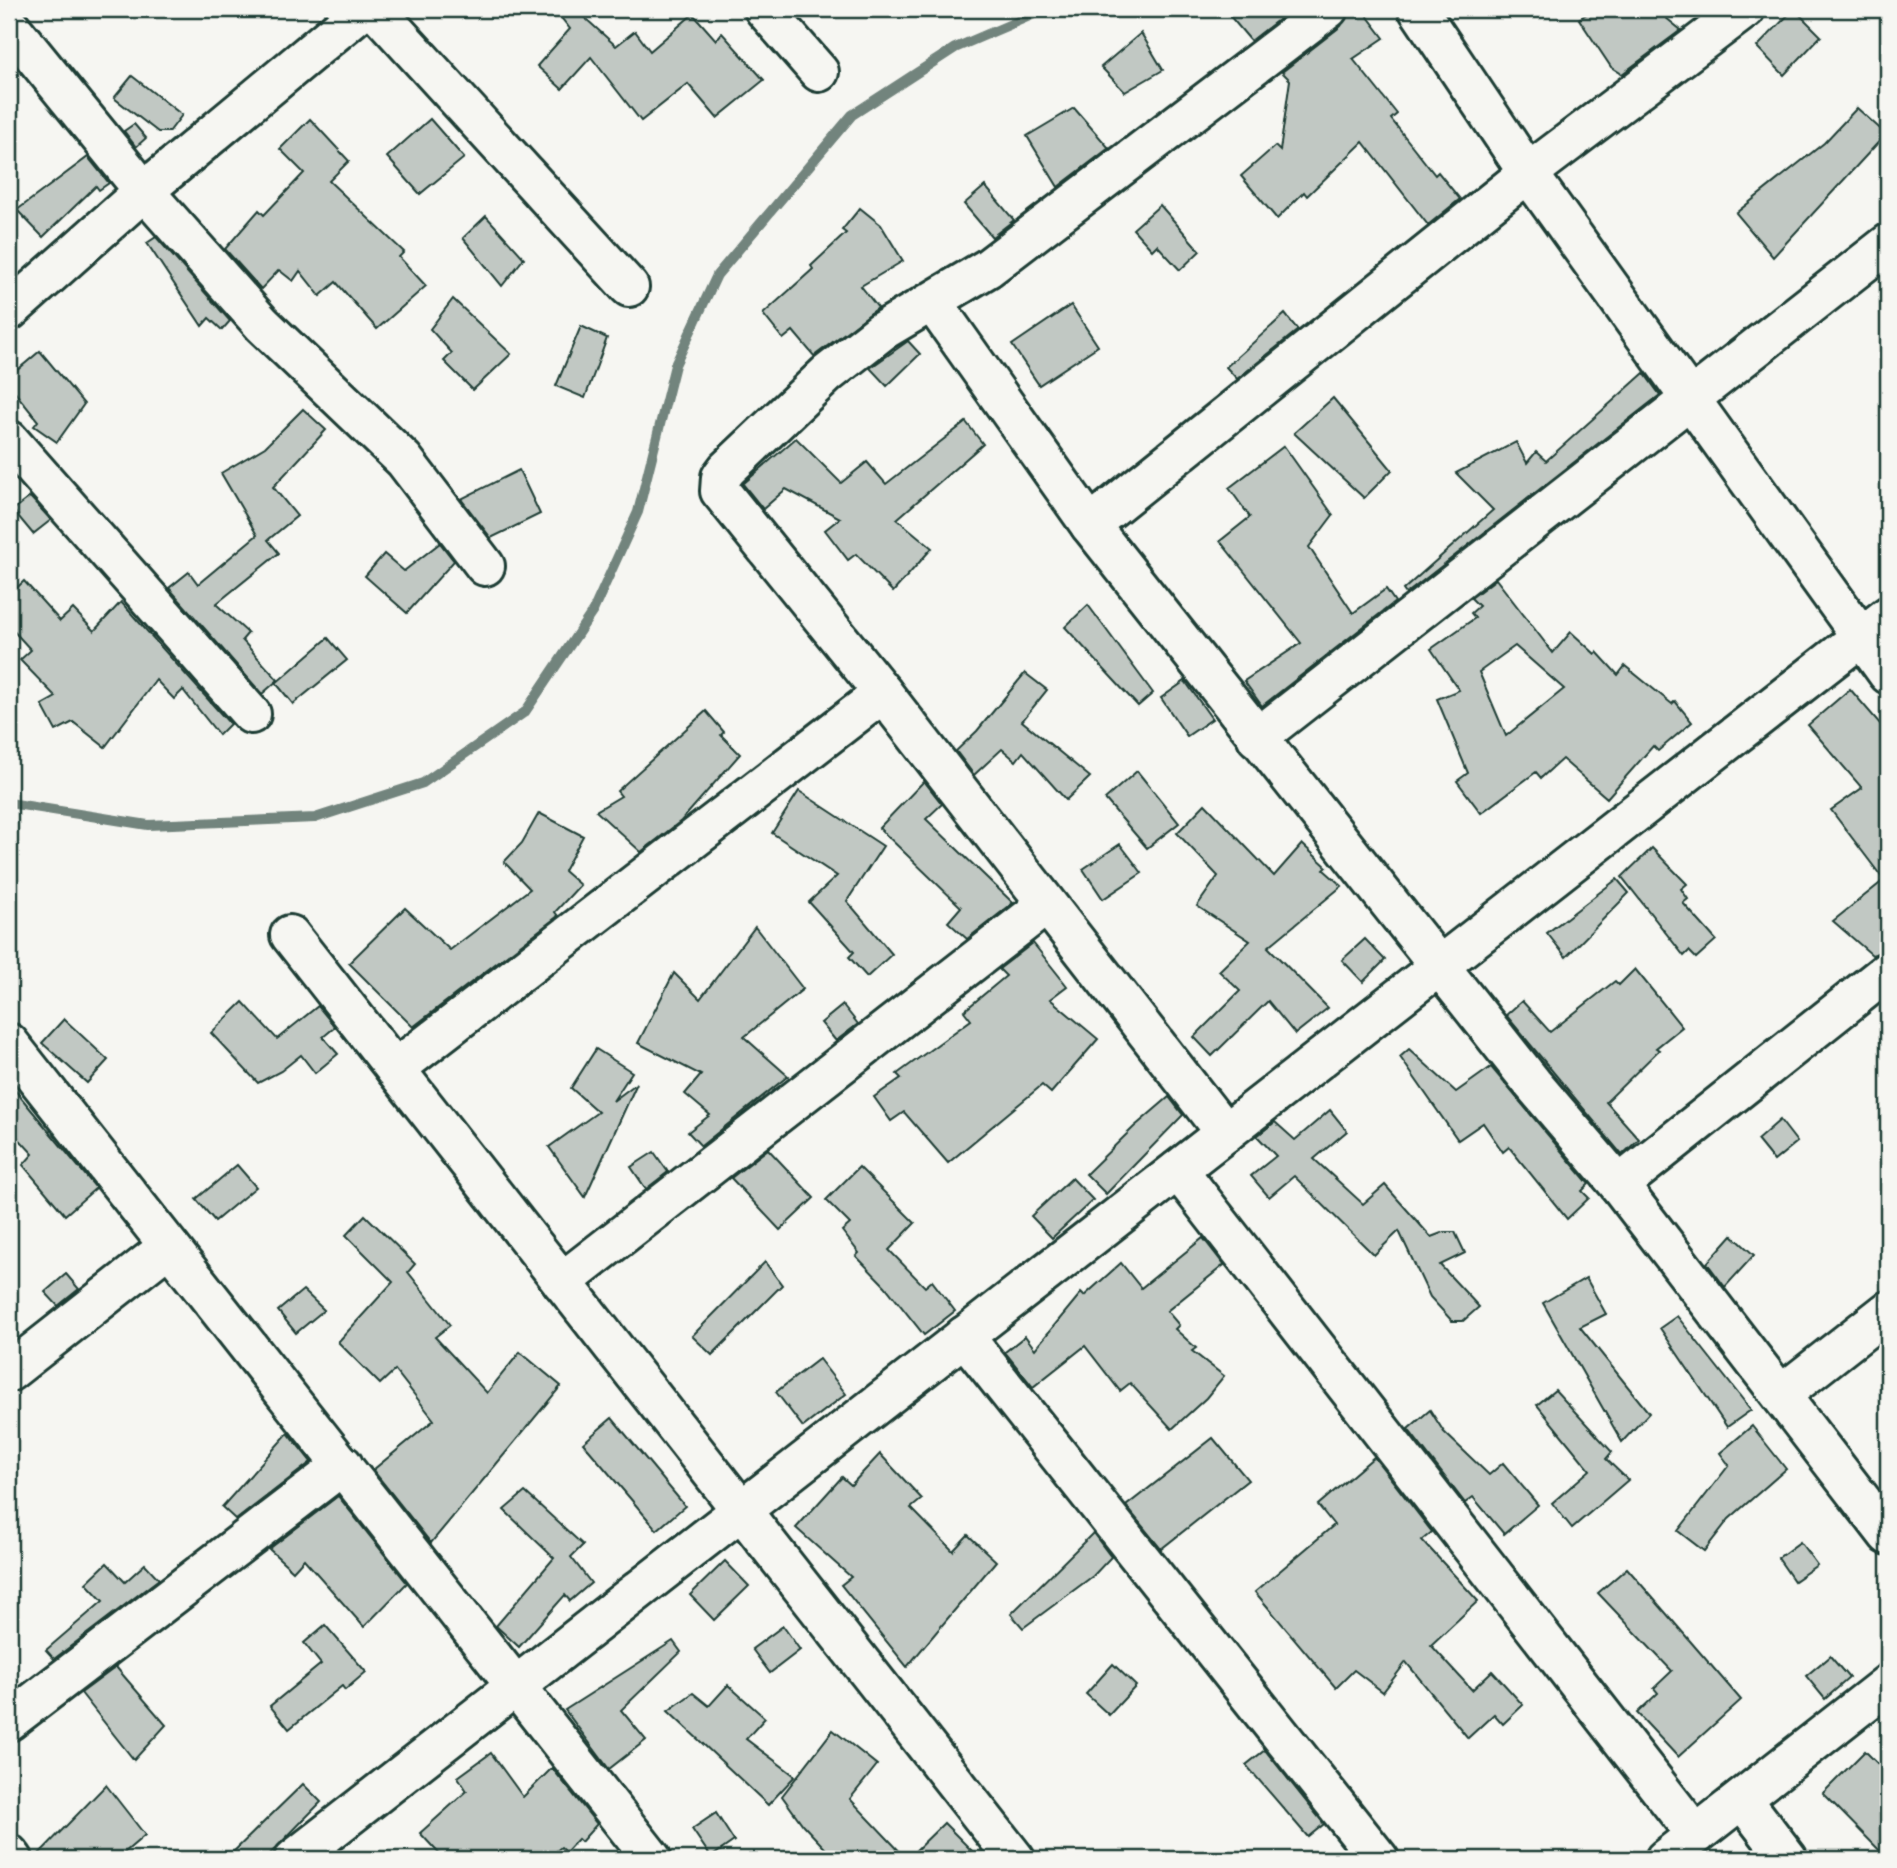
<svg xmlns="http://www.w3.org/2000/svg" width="1897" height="1868" font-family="Mali,sans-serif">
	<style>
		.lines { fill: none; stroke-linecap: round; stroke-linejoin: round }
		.stream { stroke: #72847d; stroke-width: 10 }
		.building { fill: #c1c8c3; stroke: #1f3d34; stroke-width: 2; fill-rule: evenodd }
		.street-casing { stroke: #1f3d34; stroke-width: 44 }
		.street { stroke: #f6f6f2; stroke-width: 38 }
	</style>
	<rect width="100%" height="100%" fill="#f6f6f2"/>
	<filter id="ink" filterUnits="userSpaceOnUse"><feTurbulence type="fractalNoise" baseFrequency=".0143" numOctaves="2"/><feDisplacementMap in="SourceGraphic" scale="14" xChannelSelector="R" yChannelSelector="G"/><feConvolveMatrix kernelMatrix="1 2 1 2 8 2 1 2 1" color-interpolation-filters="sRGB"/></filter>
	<g filter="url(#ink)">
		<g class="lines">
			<polyline class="stream" points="9,803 148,825 315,818 423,783 525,712 593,611 638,512 675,365 717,275 852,115 955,48 1046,9"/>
		</g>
		<g class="building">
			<polygon points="565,9 575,9 616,46 635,31 650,51 693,14 716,40 722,33 764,80 717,118 688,84 641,121 591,57 562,89 537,66 570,29 559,15"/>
			<polygon points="1224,9 1292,9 1251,41"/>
			<polygon points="1349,9 1362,9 1384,38 1353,59 1397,114 1391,119 1435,175 1438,172 1460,199 1428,225 1363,142 1307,196 1304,192 1277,219 1241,176 1275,146 1280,151 1290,80 1282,72 1341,26"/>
			<polygon points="1594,9 1655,9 1681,30 1622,74 1611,67 1579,19"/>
			<polygon points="1794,9 1821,36 1784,75 1757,47"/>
			<polygon points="1141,33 1163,70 1125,92 1101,67"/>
			<polygon points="132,76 182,115 169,132 158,132 114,98"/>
			<polygon points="1074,108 1109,148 1058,187 1027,136"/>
			<polygon points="1857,108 1886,134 1773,257 1736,213 1824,143"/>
			<polygon points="310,119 349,161 329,181 404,252 399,257 426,286 377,329 336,282 320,296 300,271 293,281 279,270 261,289 225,249 259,210 264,215 304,173 280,149"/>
			<polygon points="430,119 464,158 420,194 387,157"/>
			<polygon points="134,124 146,138 136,147 124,131"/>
			<polygon points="88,157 109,183 99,190 96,186 43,237 17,210"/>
			<polygon points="985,186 1014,220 992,237 964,204"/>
			<polygon points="1160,205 1200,251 1180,270 1157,245 1152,250 1133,229"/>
			<polygon points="860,208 881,225 903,261 861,286 878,308 814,356 793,331 783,339 763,314 813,269 811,266 846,233 842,230"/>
			<polygon points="486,216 524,258 502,286 463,238"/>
			<polygon points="156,237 230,321 222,330 209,318 202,326 147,243"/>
			<polygon points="453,299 511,354 473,390 444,361 452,353 430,329"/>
			<polygon points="1071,305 1098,346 1039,385 1012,345"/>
			<polygon points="1285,314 1298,330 1237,379 1226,367"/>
			<polygon points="581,326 607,338 585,398 556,386"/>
			<polygon points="908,341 920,354 887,386 870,368"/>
			<polygon points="40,351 84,404 57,442 34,426 38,421 9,385 9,377"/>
			<polygon points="1644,373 1660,395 1406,594 1403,590 1493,510 1456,473 1516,442 1527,463 1536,452 1546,461"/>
			<polygon points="1333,398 1392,470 1364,498 1294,433"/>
			<polygon points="303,409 326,430 273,487 297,516 268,540 279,553 216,604 248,633 242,640 278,680 262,694 169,588 189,572 198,584 257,535 221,473 265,447"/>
			<polygon points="966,422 983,444 897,519 932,548 893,592 856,554 848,560 825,530 840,518 786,489 763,509 743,484 796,438 841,483 867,462 886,484"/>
			<polygon points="1284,446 1333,515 1309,547 1353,613 1386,589 1395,602 1262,706 1244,681 1301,643 1220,541 1250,517 1229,488"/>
			<polygon points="519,470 540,514 491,538 461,499"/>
			<polygon points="30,497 51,520 33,534 13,510"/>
			<polygon points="440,543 454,561 407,613 365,576 384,554 404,571"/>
			<path d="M1496,579L1553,653L1571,632L1595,654L1597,652L1618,675L1625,666L1672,704L1675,701L1692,722L1658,751L1653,746L1607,798L1562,759L1541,778L1536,772L1481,813L1457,781L1468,773L1437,699L1459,690L1431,649L1475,618L1471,613L1479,606L1471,598ZM1515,646L1564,689L1506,736L1479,672Z"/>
			<polygon points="24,581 60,621 73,609 94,631 121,602 230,724 219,735 183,690 174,699 156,680 105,747 73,722 56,731 42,705 56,697 20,660 31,650 9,626 9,595"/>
			<polygon points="1088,605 1153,693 1138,706 1065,627"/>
			<polygon points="328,638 347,660 293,704 276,683"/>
			<polygon points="1025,673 1047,690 1022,721 1090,777 1066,800 1023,752 1016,761 1002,749 974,775 956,751 977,731"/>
			<polygon points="1185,681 1212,719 1187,736 1161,698"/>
			<polygon points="1850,689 1888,733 1888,950 1872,955 1833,921 1884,880 1831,810 1862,788 1808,725"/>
			<polygon points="706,711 724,732 721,735 740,754 681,821 641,852 596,811 621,796 617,791"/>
			<polygon points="1137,771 1179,823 1147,848 1105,799"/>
			<polygon points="924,781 942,804 926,819 1013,903 967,939 948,922 961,907 879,828"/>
			<polygon points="799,791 883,846 847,901 892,954 867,977 849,957 854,952 809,902 837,876 772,833"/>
			<polygon points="1205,804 1274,876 1302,844 1327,867 1324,870 1342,886 1268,947 1328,1008 1295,1034 1268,1001 1212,1056 1194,1037 1240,991 1219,971 1250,941 1197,906 1218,876 1177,833"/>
			<polygon points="539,813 583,836 564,871 580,885 555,912 558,916 413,1027 349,963 405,908 450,950 530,889 504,862 522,843"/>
			<polygon points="1120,844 1142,873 1103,899 1083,869"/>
			<polygon points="1652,848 1687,884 1681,889 1688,899 1683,903 1716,940 1696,958 1689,951 1684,956 1622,877"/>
			<polygon points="1617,879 1629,893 1566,957 1547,933"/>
			<polygon points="755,927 803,989 744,1037 788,1076 701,1146 688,1132 710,1115 685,1094 701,1075 638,1043 674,973 700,999"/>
			<polygon points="1365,939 1385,960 1363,982 1342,960"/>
			<polygon points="1033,943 1067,986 1050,999 1098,1039 1051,1093 1042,1085 948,1163 904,1112 891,1121 874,1097 901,1078 897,1074 971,1020 964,1011 1006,976 999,969"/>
			<polygon points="1635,969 1682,1027 1656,1048 1659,1050 1606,1102 1639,1139 1622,1155 1506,1015 1522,1001 1550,1032 1615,981 1619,985"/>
			<polygon points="243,1002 277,1039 318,1006 335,1027 323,1037 338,1054 315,1073 301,1055 281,1071 258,1083 211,1033"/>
			<polygon points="843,1005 858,1024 836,1041 821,1023"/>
			<polygon points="64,1019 108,1060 87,1083 42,1043"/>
			<polygon points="596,1049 632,1072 613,1101 637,1083 585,1197 549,1147 598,1112 571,1088"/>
			<polygon points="1409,1049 1456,1092 1491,1067 1589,1184 1582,1191 1589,1198 1567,1219 1509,1147 1503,1152 1483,1123 1458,1140 1400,1057"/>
			<polygon points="9,1083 96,1188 65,1215 23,1165 33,1154 9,1128"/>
			<polygon points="1169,1097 1183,1115 1106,1194 1086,1174 1134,1127"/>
			<polygon points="1330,1110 1347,1131 1314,1159 1363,1204 1385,1185 1431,1237 1444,1232 1455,1232 1465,1253 1440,1265 1479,1307 1463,1321 1452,1321 1430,1297 1399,1231 1374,1255 1294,1176 1269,1197 1251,1176 1276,1156 1257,1136 1275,1122 1295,1140"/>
			<polygon points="1780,1120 1797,1142 1774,1161 1757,1140"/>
			<polygon points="768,1149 814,1198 780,1230 731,1178"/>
			<polygon points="654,1152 668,1172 646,1189 631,1167"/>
			<polygon points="237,1165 256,1187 215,1221 196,1199"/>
			<polygon points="859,1167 915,1223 889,1250 925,1287 932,1281 955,1311 924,1335 885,1286 856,1256 859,1253 842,1231 850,1224 826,1200"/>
			<polygon points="1072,1178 1093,1200 1052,1238 1031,1216"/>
			<polygon points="365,1215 415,1264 408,1272 450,1325 435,1337 487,1393 520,1352 561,1386 431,1543 373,1470 434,1420 395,1370 380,1384 338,1342 393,1282 346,1235"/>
			<polygon points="1732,1235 1754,1255 1725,1287 1707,1263"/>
			<polygon points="1203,1238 1224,1265 1167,1311 1179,1325 1175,1329 1196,1348 1192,1351 1224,1376 1206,1398 1172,1429 1130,1383 1120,1391 1085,1346 1033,1387 1005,1352 1025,1336 1035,1349 1081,1293 1084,1296 1121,1263 1141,1288"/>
			<polygon points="765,1262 782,1285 712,1355 692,1336"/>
			<polygon points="66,1274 79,1289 58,1306 45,1292"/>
			<polygon points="1586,1278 1606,1314 1580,1327 1649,1413 1622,1442 1543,1303"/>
			<polygon points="303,1290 324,1310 296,1333 278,1311"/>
			<polygon points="1677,1316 1751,1410 1727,1427 1660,1328"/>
			<polygon points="819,1359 846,1394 803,1427 776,1392"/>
			<polygon points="1555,1390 1612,1452 1606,1459 1628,1480 1572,1528 1552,1503 1590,1470 1537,1405"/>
			<polygon points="1430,1410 1444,1432 1489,1475 1503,1463 1538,1505 1504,1534 1473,1497 1465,1503 1408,1429"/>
			<polygon points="612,1418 685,1506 657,1530 583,1443"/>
			<polygon points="1752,1426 1786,1469 1729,1519 1704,1551 1678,1531 1729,1465 1720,1453"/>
			<polygon points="288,1433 311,1462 236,1520 222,1507"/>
			<polygon points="1213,1438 1248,1480 1161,1549 1126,1506"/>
			<polygon points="880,1454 922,1499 911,1508 953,1551 968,1535 996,1561 907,1667 841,1585 851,1577 796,1528 842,1477 851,1485"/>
			<polygon points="1374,1457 1432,1532 1422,1540 1478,1601 1431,1645 1472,1690 1492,1671 1523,1705 1503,1724 1494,1714 1468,1738 1406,1662 1383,1692 1354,1670 1336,1688 1255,1592 1334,1525 1318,1505"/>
			<polygon points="525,1492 583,1545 571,1557 591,1583 570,1601 565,1595 519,1647 496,1626 554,1558 504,1510"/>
			<polygon points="338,1496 407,1583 364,1627 304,1559 293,1571 269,1549"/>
			<polygon points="1093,1533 1111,1557 1093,1576 1023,1628 1011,1614"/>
			<polygon points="1800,1542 1817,1565 1794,1581 1778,1558"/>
			<polygon points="725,1561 749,1586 714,1620 690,1595"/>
			<polygon points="107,1563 125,1582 145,1564 159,1579 54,1659 46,1650 103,1601 86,1583"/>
			<polygon points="1627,1568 1741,1700 1678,1757 1637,1713 1658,1693 1654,1688 1672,1671 1598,1593"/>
			<polygon points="325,1625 366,1672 345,1690 342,1686 289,1729 270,1706 321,1664 304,1643"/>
			<polygon points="783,1626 800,1650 770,1673 752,1649"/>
			<polygon points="673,1641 681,1652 621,1710 646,1740 609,1769 565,1710"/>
			<polygon points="1830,1656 1849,1678 1825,1699 1806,1676"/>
			<polygon points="1113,1664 1136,1686 1109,1715 1086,1694"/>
			<polygon points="116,1667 166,1725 134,1760 81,1693"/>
			<polygon points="728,1685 765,1718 746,1739 795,1776 768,1805 668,1711 693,1693 709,1706"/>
			<polygon points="833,1730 877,1765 850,1799 907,1859 944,1823 980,1859 835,1859 803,1825 782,1796"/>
			<polygon points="1265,1750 1324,1824 1308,1837 1246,1765"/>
			<polygon points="1865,1751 1888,1774 1888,1859 1823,1793"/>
			<polygon points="491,1753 523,1797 552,1768 597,1824 581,1842 578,1839 566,1852 561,1847 547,1859 444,1859 420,1833 467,1791 458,1777"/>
			<polygon points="303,1784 321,1802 265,1859 226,1859"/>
			<polygon points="106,1785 145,1835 117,1859 34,1859"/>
			<polygon points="716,1813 734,1841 711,1857 692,1829"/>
		</g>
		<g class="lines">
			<g class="street-casing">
				<g id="street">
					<polyline points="375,9 629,287"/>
					<polyline points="764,9 819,72"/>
					<polyline points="1418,9 1528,173 1888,674"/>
					<polyline points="9,25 144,191 262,324 404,460 485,566"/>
					<polyline points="933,303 1090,525 1533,1084 1619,1185 1888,1535"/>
					<polyline points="9,311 144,191 363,9"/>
					<polyline points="9,440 251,714"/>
					<polyline points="1090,525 1528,173 1745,9"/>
					<polyline points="1257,738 1888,244"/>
					<polyline points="290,935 1015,1859"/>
					<polyline points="9,1043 652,1859"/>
					<polyline points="395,1069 883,693"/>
					<polyline points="1225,1133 883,693 720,491 721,477 727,469 827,374 882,331 988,268 1328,9"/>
					<polyline points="1178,1170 1696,1835"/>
					<polyline points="1619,1185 1888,971"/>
					<polyline points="562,1282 1046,905"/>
					<polyline points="964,1336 1379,1859"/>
					<polyline points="9,1372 168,1247"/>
					<polyline points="1782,1394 1888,1311"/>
					<polyline points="9,1721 343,1465"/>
					<polyline points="1742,1799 1788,1859"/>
					<polyline points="9,1854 13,1859"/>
					<polyline points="294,1859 1888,616"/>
					<polyline points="1665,1859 1888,1684"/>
				</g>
			</g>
			<use href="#street" class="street"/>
		</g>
	</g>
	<rect width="1897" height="1868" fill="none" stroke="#f6f6f2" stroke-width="35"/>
	<rect x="18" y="18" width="1862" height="1833" fill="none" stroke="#1f3d34" stroke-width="2.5" filter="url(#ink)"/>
</svg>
